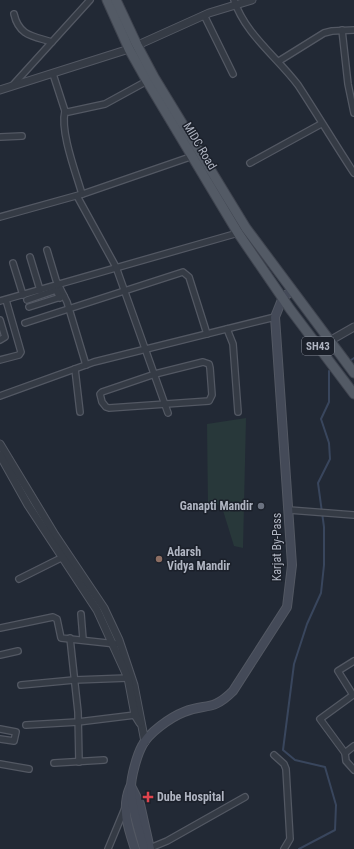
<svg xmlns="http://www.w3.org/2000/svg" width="354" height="849" font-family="'Roboto Condensed',sans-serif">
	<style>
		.park { fill: #28383a }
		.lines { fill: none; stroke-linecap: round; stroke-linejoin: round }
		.stream { stroke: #39465d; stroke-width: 2 }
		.minor-casing { stroke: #535863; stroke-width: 8 }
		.tertiary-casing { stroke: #535863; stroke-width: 9 }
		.secondary-casing { stroke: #535863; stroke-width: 10 }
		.primary-casing { stroke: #3f444f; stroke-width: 11 }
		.minor { stroke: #353b45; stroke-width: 5.5 }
		.tertiary { stroke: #353b45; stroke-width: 7 }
		.secondary { stroke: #444a58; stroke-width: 8 }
		.primary { stroke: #535a65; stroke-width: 9 }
		.worship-dot { fill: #6b7280; stroke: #1b202a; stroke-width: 1.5 }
		.education-dot { fill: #8d6e63; stroke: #1b202a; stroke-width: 1.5 }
		.health-dot { fill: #e0444e; stroke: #1b202a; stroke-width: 1.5 }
		.labels { text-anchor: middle; stroke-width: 3; stroke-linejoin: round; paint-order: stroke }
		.shield { fill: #1b202a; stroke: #838894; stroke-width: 1 }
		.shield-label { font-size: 11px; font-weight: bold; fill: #b0b5c2 }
		.street-label { font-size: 12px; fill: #b0b5c2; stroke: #1b202a }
		.poi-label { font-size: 12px; font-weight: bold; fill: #b0b5c2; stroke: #1b202a; text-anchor: start }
	</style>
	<rect width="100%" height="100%" fill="#222935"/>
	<polygon class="park" points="246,418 243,548 234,546 221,504 208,507 207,424"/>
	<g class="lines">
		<g class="stream">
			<polyline points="351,360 354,358"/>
			<polyline points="299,849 335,830 336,805 325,767 295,760 283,750 294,664 307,624 321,593 324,565 324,527 318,483 330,459 329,443 321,419 329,402 329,371"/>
		</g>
		<g class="minor-casing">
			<g id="minor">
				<path d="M234,0C245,34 277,57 298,85C317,114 335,144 354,173"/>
				<path d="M14,14C19,36 33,36 52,42"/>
				<polyline points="204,15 233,74"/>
				<polyline points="342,30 348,84 354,113"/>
				<polyline points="279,61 324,33 332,31 354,30"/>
				<polyline points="53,74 65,111 68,112 105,104 147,81"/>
				<polyline points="13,85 90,0"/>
				<path d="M65,111C60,132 76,173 82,194"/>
				<polyline points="0,137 22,136"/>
				<polyline points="250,163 321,124"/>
				<polyline points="0,217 79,195"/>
				<polyline points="47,250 56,280 67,302 86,365"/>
				<polyline points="30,257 40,290"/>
				<polyline points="13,263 23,295"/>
				<polyline points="27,300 56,290 60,298"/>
				<polyline points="0,301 238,233"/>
				<polyline points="29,307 64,296"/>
				<polyline points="0,320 5,337 0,340"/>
				<polyline points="25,323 183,272 189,277 207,334"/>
				<polyline points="227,329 233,344 238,412"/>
				<polyline points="0,360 19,355 21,352 6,300"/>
				<polygon points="203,362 209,364 210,368 212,395 209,401 109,408 106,407 102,402 100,394 102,392 155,374"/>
				<polyline points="75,369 80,412"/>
				<polyline points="0,396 94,362 275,317"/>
				<polyline points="168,413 116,267 77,196 193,156"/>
				<polyline points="289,510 354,515"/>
				<polyline points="19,579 61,558"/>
				<polyline points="81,614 83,639"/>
				<polyline points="0,628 53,617 57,619 61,638 116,644"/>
				<polyline points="70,638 78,712 79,762"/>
				<polyline points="0,655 18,651"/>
				<polyline points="354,661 338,671 353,695 320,719 345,753 346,761 354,770"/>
				<polyline points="21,685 74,680 128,678"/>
				<polyline points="26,725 78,722 135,715"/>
				<polyline points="0,729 16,732 14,741 0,739"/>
				<polyline points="345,753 354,746"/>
				<polyline points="274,755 284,764 286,769 290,839 284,849"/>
				<polyline points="54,763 104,760"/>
				<polyline points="0,764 29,769"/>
				<polyline points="150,848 167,841 245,797"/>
				<polyline points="108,849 125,808"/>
			</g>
		</g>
		<g class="tertiary-casing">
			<g id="tertiary">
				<polyline points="0,90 129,49 209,13 252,0"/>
				<polyline points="319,347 354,327"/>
				<polyline points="0,444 55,535 104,608 119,640 134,685 145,742"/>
				<polyline points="0,455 28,505 97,610 128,678 135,715 140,723"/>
			</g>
		</g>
		<g class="secondary-casing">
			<g id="secondary">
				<path d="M130,787C121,808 128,828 135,849"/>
				<polyline points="132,788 140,804 150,849"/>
				<path d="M144,849C139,829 131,808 131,787C131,777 137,755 142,746C148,733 171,717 184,712C206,703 212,712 233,691L287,607L292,565L275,317L283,297L292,291"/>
			</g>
		</g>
		<g class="primary-casing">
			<g id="primary">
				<polyline points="107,0 129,49 147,81 238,233 290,309 354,394"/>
				<polyline points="116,0 137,45 154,77 246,228 354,373"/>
			</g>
		</g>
		<use href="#minor" class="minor"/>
		<use href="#tertiary" class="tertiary"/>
		<use href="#secondary" class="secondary"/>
		<use href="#primary" class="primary"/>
	</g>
	<circle class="worship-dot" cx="261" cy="506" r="4"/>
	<circle class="education-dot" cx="159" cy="559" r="4"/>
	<path class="health-dot" d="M146 791h4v4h4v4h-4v4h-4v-4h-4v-4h4z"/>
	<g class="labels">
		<rect class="shield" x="302" y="337" width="32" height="18" rx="3"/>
		<g class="shield-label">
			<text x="318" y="350">SH43</text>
		</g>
		<g class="street-label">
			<text transform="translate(200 146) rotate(59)" y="4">MIDC Road</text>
			<text transform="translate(277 547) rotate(-90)" y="4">Karjat By-Pass</text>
		</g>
		<g class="poi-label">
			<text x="253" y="510" text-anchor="end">Ganapti Mandir</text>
			<text x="167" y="556">Adarsh<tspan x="167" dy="14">Vidya Mandir</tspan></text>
			<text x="157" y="801">Dube Hospital</text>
		</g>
	</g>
</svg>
